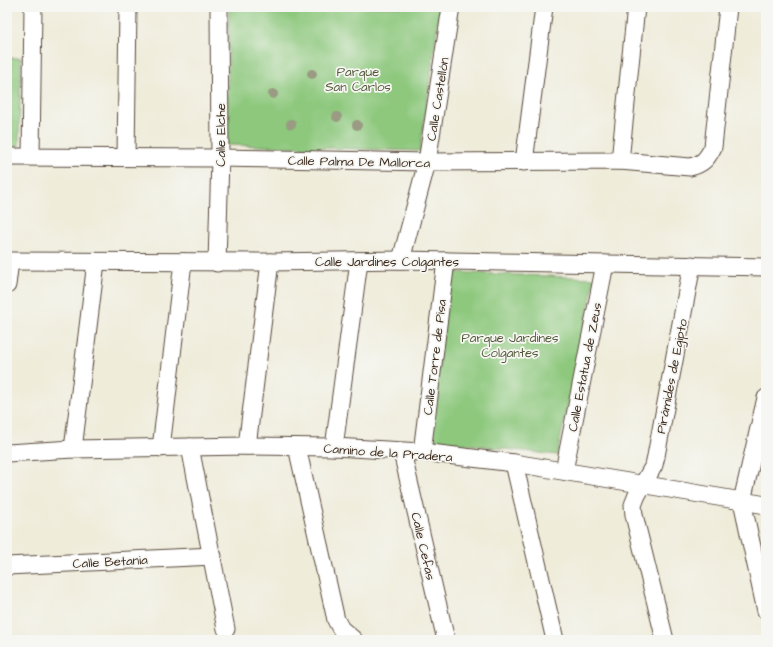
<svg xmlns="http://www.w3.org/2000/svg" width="773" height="647" font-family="'Architects Daughter',sans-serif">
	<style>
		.green { fill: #8dc87d; stroke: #64794e }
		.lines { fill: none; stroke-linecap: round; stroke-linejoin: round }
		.street-casing { stroke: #56473a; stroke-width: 19 }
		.street { stroke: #fff; stroke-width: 17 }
		.tree { fill: #9a9b82 }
		.labels { text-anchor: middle; stroke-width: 3.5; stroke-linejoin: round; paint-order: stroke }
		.park-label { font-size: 13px; fill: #54593a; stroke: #f6f6f2 }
		.street-label { font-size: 13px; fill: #3b2a1e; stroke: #f6f6f2 }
	</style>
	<rect width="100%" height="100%" fill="#f6f6f2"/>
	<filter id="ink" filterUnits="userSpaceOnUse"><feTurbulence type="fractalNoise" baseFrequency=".025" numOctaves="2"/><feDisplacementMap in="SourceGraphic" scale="8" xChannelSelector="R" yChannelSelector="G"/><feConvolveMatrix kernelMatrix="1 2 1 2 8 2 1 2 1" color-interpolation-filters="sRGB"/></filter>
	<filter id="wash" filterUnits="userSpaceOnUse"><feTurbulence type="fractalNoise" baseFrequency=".012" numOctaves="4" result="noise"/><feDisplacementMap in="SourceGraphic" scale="16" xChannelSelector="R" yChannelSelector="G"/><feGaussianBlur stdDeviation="0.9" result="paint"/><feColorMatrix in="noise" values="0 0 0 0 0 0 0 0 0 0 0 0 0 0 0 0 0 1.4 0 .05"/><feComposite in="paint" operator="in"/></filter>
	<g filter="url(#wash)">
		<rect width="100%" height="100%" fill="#efecda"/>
		<g class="green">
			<polygon points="229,7 440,7 420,151 227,145"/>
			<polygon points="7,58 21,58 19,146 7,146"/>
			<polygon points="449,272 595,278 557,455 430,440"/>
		</g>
	</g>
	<g filter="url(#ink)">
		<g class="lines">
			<g class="street-casing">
				<g id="street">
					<polyline points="31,156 33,7"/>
					<path d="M7,157L220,158L427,162L620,161L690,167C703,164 707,159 713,147L728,7"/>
					<polyline points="126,157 128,7"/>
					<polyline points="620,161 636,7"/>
					<polyline points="524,162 544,7"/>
					<polyline points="401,260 427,162 451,7"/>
					<polyline points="7,261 270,262 401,260 766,267"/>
					<polyline points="217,263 220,158 219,7"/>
					<polyline points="7,285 10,261"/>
					<polyline points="766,398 742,501 766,611"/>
					<polyline points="247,446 270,262"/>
					<polyline points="190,447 226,629"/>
					<polyline points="297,447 336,620 341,629 354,640"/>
					<polyline points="334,447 359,261"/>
					<polyline points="161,448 183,262"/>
					<polyline points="73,449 96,262"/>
					<polyline points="402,452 446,640"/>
					<polyline points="422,452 446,261"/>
					<polyline points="7,453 73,449 247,446 334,447 422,452 514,463 766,505"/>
					<polyline points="514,463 555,640"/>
					<polyline points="564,471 605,264"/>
					<polyline points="7,566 213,556"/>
					<polyline points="665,640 634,515 633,505 637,495 654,465 656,456 692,265"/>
				</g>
			</g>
			<use href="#street" class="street"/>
		</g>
		<g class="tree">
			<circle cx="312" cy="74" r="5"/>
			<circle cx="273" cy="94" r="5"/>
			<circle cx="337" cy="117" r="5"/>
			<circle cx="291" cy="124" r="5"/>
			<circle cx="357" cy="125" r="5"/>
		</g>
	</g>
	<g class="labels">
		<g class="park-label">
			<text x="358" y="76">Parque<tspan x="358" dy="15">San Carlos</tspan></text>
			<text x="510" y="342">Parque Jardines<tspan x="510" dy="15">Colgantes</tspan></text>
		</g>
		<g class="street-label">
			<text transform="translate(437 99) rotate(-81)" y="5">Calle Castellón</text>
			<text transform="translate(220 135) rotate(-90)" y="5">Calle Elche</text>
			<text transform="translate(359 161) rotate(1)" y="5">Calle Palma De Mallorca</text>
			<text x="387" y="266">Calle Jardines Colgantes</text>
			<text transform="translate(434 357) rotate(-83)" y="5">Calle Torre de Pisa</text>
			<text transform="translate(584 367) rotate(-79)" y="5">Calle Estatua de Zeus</text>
			<text transform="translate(671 376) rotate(-79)" y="5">Pirámides de Egipto</text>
			<text transform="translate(388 452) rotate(4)" y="5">Camino de la Pradera</text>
			<text transform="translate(424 546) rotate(77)" y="5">Calle Cefas</text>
			<text transform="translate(110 561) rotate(-3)" y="5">Calle Betania</text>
		</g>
	</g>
	<rect width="773" height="647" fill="none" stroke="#f6f6f2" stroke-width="24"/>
</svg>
